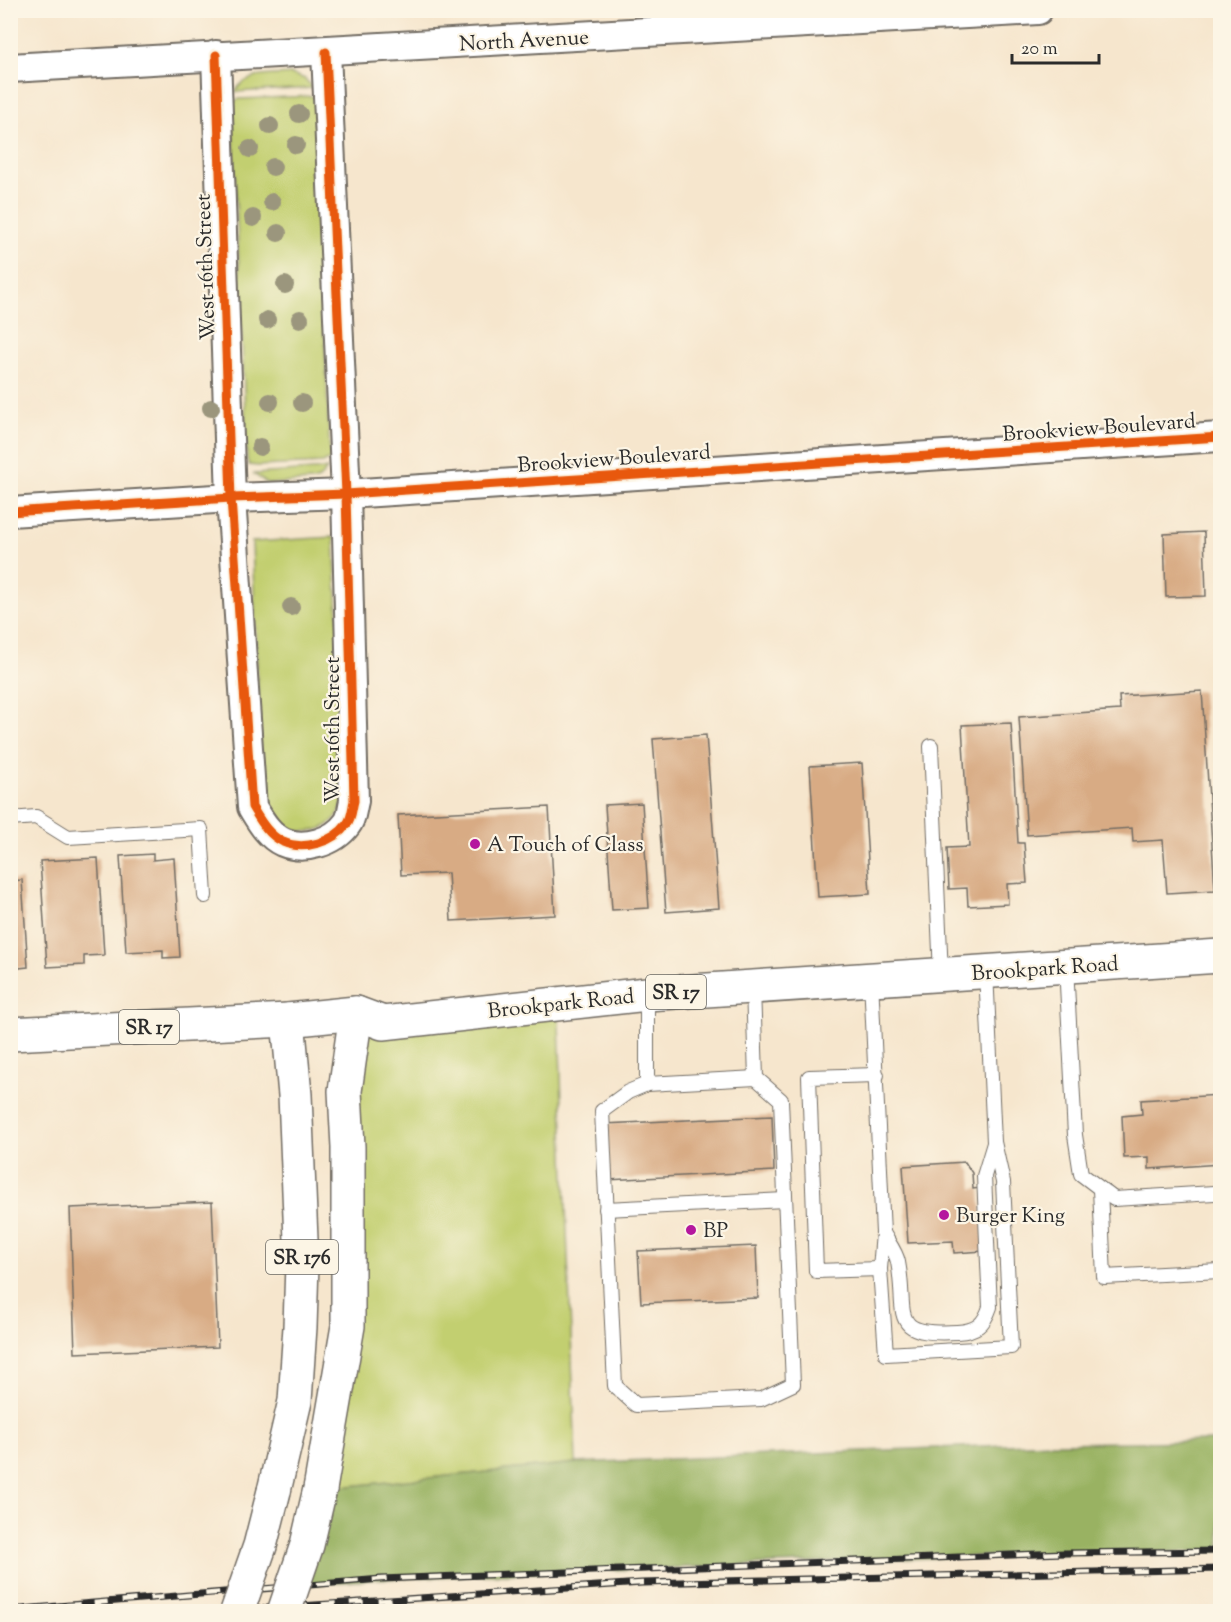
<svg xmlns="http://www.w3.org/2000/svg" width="1231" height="1622" font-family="'Sorts Mill Goudy',serif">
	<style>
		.green { fill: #c2cf70; stroke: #767d4e; stroke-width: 1.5 }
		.forest { fill: #99b262; stroke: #626e46; stroke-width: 1.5 }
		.building { fill: #d8ab84 }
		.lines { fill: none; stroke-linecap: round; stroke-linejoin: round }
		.lane-casing { stroke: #726c64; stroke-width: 16 }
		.street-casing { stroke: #726c64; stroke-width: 32 }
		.primary-casing { stroke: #726c64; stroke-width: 36 }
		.highway-casing { stroke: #726c64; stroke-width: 36 }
		.lane { stroke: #fff; stroke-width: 14 }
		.street { stroke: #fff; stroke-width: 28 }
		.primary { stroke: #fff; stroke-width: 33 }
		.highway { stroke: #fff; stroke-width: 33 }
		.rail-casing { stroke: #2b2b2b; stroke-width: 7 }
		.rail { stroke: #fcf5e5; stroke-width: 4.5; stroke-dasharray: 14; stroke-linecap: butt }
		.highway-bridge-casing { stroke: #726c64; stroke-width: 36; stroke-linecap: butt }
		.highway-bridge { stroke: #fff; stroke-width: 33 }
		.cycleway-casing { stroke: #fcf5e5; stroke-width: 13 }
		.cycleway { stroke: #e8590c; stroke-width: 9 }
		.tree { fill: #9b967d }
		.poi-dot { fill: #b5179e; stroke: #fcf5e5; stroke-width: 2 }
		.labels { text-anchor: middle; stroke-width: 4.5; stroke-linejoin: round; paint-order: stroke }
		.shield { fill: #fcf5e5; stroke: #6a6863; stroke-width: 1.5 }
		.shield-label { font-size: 20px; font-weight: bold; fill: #2b2b2b }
		.street-label { font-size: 21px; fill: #2b2b2b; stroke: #fcf5e5 }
		.poi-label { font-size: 21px; fill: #2b2b2b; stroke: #fcf5e5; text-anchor: start }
	</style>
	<rect width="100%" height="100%" fill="#fcf5e5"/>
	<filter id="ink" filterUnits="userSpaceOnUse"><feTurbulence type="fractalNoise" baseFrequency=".0167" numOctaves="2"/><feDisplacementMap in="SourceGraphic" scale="12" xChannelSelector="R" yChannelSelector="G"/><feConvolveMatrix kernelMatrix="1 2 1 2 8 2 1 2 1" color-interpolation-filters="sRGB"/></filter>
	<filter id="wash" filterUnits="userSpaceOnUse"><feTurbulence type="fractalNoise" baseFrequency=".008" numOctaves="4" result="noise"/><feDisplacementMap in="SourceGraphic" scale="24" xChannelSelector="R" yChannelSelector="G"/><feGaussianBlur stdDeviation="1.35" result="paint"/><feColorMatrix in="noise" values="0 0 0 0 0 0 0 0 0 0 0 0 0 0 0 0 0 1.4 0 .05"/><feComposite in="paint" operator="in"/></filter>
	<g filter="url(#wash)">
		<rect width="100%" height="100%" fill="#f6e6cd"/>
		<g class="green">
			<path d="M291,74L305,79L313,88L235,92C246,72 271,76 291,74Z"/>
			<polygon points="314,96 330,459 323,463 258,466 249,465 247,459 232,102 239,99"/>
			<polygon points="327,469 319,479 312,481 268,484 254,474"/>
			<path d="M334,537L347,794C344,801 341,810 337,816C324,835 293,836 277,821C271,815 267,804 262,797L252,542Z"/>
			<polygon points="558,999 576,1463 320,1489 356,1013"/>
		</g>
		<polygon class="forest" points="1220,1441 1220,1551 1064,1553 381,1579 294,1586 320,1489 576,1463 1052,1443"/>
		<g id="blocks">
			<g class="building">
				<polygon points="1204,532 1206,596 1166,597 1164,534"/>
				<polygon points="1202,691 1215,890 1167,893 1163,840 1133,842 1132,828 1027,835 1019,717 1120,710 1119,696"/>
				<polygon points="1011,723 1018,843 1024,843 1027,883 1007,884 1008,904 968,906 967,888 949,889 947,848 969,847 962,725"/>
				<polygon points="706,735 719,908 666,912 653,739"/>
				<polygon points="862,763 870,894 818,897 810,766"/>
				<polygon points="642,803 649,908 612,910 605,805"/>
				<polygon points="549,807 555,915 451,921 448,873 401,875 398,815"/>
				<polygon points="153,854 153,860 174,858 180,957 163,958 163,950 126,952 120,856"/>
				<polygon points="98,858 104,955 84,956 84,965 47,967 40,861"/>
				<polygon points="22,880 28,967 10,969 10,881"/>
				<polygon points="1220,1095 1220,1164 1149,1169 1149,1157 1124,1158 1122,1116 1142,1114 1141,1100"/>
				<polygon points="772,1116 774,1171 607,1180 604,1124"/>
				<polygon points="965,1162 972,1173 973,1189 980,1188 984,1251 954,1253 953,1241 908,1243 903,1166"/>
				<polygon points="212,1202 218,1347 75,1353 70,1208"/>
				<polygon points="756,1246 758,1298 641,1303 638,1251"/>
			</g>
		</g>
	</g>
	<g filter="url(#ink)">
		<use href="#blocks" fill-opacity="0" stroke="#726c64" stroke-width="1.5"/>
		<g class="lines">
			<g class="lane-casing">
				<g id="lane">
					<polyline points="931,746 941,975"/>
					<polyline points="10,819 36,817 68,837 201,829 205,896"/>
					<polyline points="1066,966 1075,1135 1081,1174 1114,1199 1214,1193"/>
					<polyline points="871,979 883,1233 880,1269 886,1354 1011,1347 1003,1182 994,1142 986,971"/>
					<polyline points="647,994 647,1084 628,1092 602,1111 615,1386 636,1405 761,1399 793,1384 781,1100 756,1078 753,987"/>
					<polyline points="877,1075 809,1077 816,1271 880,1269"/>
					<polyline points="647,1084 756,1078"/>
					<polyline points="1100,1189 1104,1277 1220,1271"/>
					<polyline points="606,1209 785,1200"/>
					<path d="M883,1233C888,1242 896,1252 898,1262C908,1314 886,1336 957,1332C976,1331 984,1325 990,1307L984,1176L994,1143"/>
				</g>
			</g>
			<g class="street-casing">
				<g id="street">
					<path d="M216,55L231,498L252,807C260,820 268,835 283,842C304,851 334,842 347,824C352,818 352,808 354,801L346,494L326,52"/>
					<polyline points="10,68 1038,10"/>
					<polyline points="10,512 231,498 346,494 1220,437"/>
				</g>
			</g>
			<g class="primary-casing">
				<polyline id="primary" points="10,1034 288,1020 356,1013 383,1023 647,994 1220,956"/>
			</g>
			<g class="highway-casing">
				<g id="highway">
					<polyline points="320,1489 348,1326 348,1147 345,1091 356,1013"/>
					<polyline points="274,1491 295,1401 300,1327 302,1264 295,1095 288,1020"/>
				</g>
			</g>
			<use href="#lane" class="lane"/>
			<use href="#street" class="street"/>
			<use href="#primary" class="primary"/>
			<use href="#highway" class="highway"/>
			<g class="rail-casing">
				<g id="rail">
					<polyline points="10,1610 381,1579 1064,1553 1220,1551"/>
					<polyline points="210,1612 642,1583 1220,1569"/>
				</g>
			</g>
			<use href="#rail" class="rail"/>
			<g class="highway-bridge-casing">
				<g id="highway-bridge">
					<polyline points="237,1612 260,1546 274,1491"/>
					<polyline points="284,1612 307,1545 320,1489"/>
				</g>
			</g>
			<use href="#highway-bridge" class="highway-bridge"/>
			<g class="cycleway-casing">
				<g id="cycleway">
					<path d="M216,55L231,498L252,807C260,820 268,835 283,842C304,851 334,842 347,824C352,818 352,808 354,801L346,494L326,52"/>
					<polyline points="10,512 231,498 346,494 1220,437"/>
				</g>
			</g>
			<use href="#cycleway" class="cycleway"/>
		</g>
		<g class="tree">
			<circle cx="299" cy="114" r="9"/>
			<circle cx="270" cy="126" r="9"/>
			<circle cx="296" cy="145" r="9"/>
			<circle cx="250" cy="149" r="9"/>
			<circle cx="273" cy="167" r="9"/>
			<circle cx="272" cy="202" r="9"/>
			<circle cx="253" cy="218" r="9"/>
			<circle cx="278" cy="233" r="9"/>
			<circle cx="285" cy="285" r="9"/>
			<circle cx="300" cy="319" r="9"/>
			<circle cx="267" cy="320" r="9"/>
			<circle cx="270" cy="402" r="9"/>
			<circle cx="302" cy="403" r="9"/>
			<circle cx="211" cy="408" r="9"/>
			<circle cx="260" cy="447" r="9"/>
			<circle cx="291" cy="607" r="9"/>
		</g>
	</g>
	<g class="poi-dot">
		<circle cx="475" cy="844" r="6"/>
		<circle cx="944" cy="1215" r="6"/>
		<circle cx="691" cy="1230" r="6"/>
	</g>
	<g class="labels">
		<g class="shield">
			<rect x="646" y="975" width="60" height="34" rx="4.5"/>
			<rect x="119" y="1010" width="60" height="34" rx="4.5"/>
			<rect x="266" y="1240" width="72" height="34" rx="4.5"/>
		</g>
		<g class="shield-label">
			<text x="676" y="999">SR 17</text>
			<text x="149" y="1034">SR 17</text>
			<text x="302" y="1264">SR 176</text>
		</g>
		<g class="street-label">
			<text transform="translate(524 40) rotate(-3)" y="7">North Avenue</text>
			<text transform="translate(205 267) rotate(-92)" y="7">West 16th Street</text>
			<text transform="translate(1099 427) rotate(-4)" y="7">Brookview Boulevard</text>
			<text transform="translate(614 458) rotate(-4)" y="7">Brookview Boulevard</text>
			<text transform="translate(332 730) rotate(-90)" y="7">West 16th Street</text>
			<text transform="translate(1045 968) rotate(-4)" y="7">Brookpark Road</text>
			<text transform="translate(561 1003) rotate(-6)" y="7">Brookpark Road</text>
		</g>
		<g class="poi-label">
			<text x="487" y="851">A Touch of Class</text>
			<text x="956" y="1222">Burger King</text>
			<text x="703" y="1237">BP</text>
		</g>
	</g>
	<rect width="1231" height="1622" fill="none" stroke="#fcf5e5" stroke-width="36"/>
	<path d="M1012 54v9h87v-9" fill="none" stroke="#2b2b2b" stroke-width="3"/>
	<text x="1021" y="54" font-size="18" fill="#2b2b2b" stroke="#fcf5e5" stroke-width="4.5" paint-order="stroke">20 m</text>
</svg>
